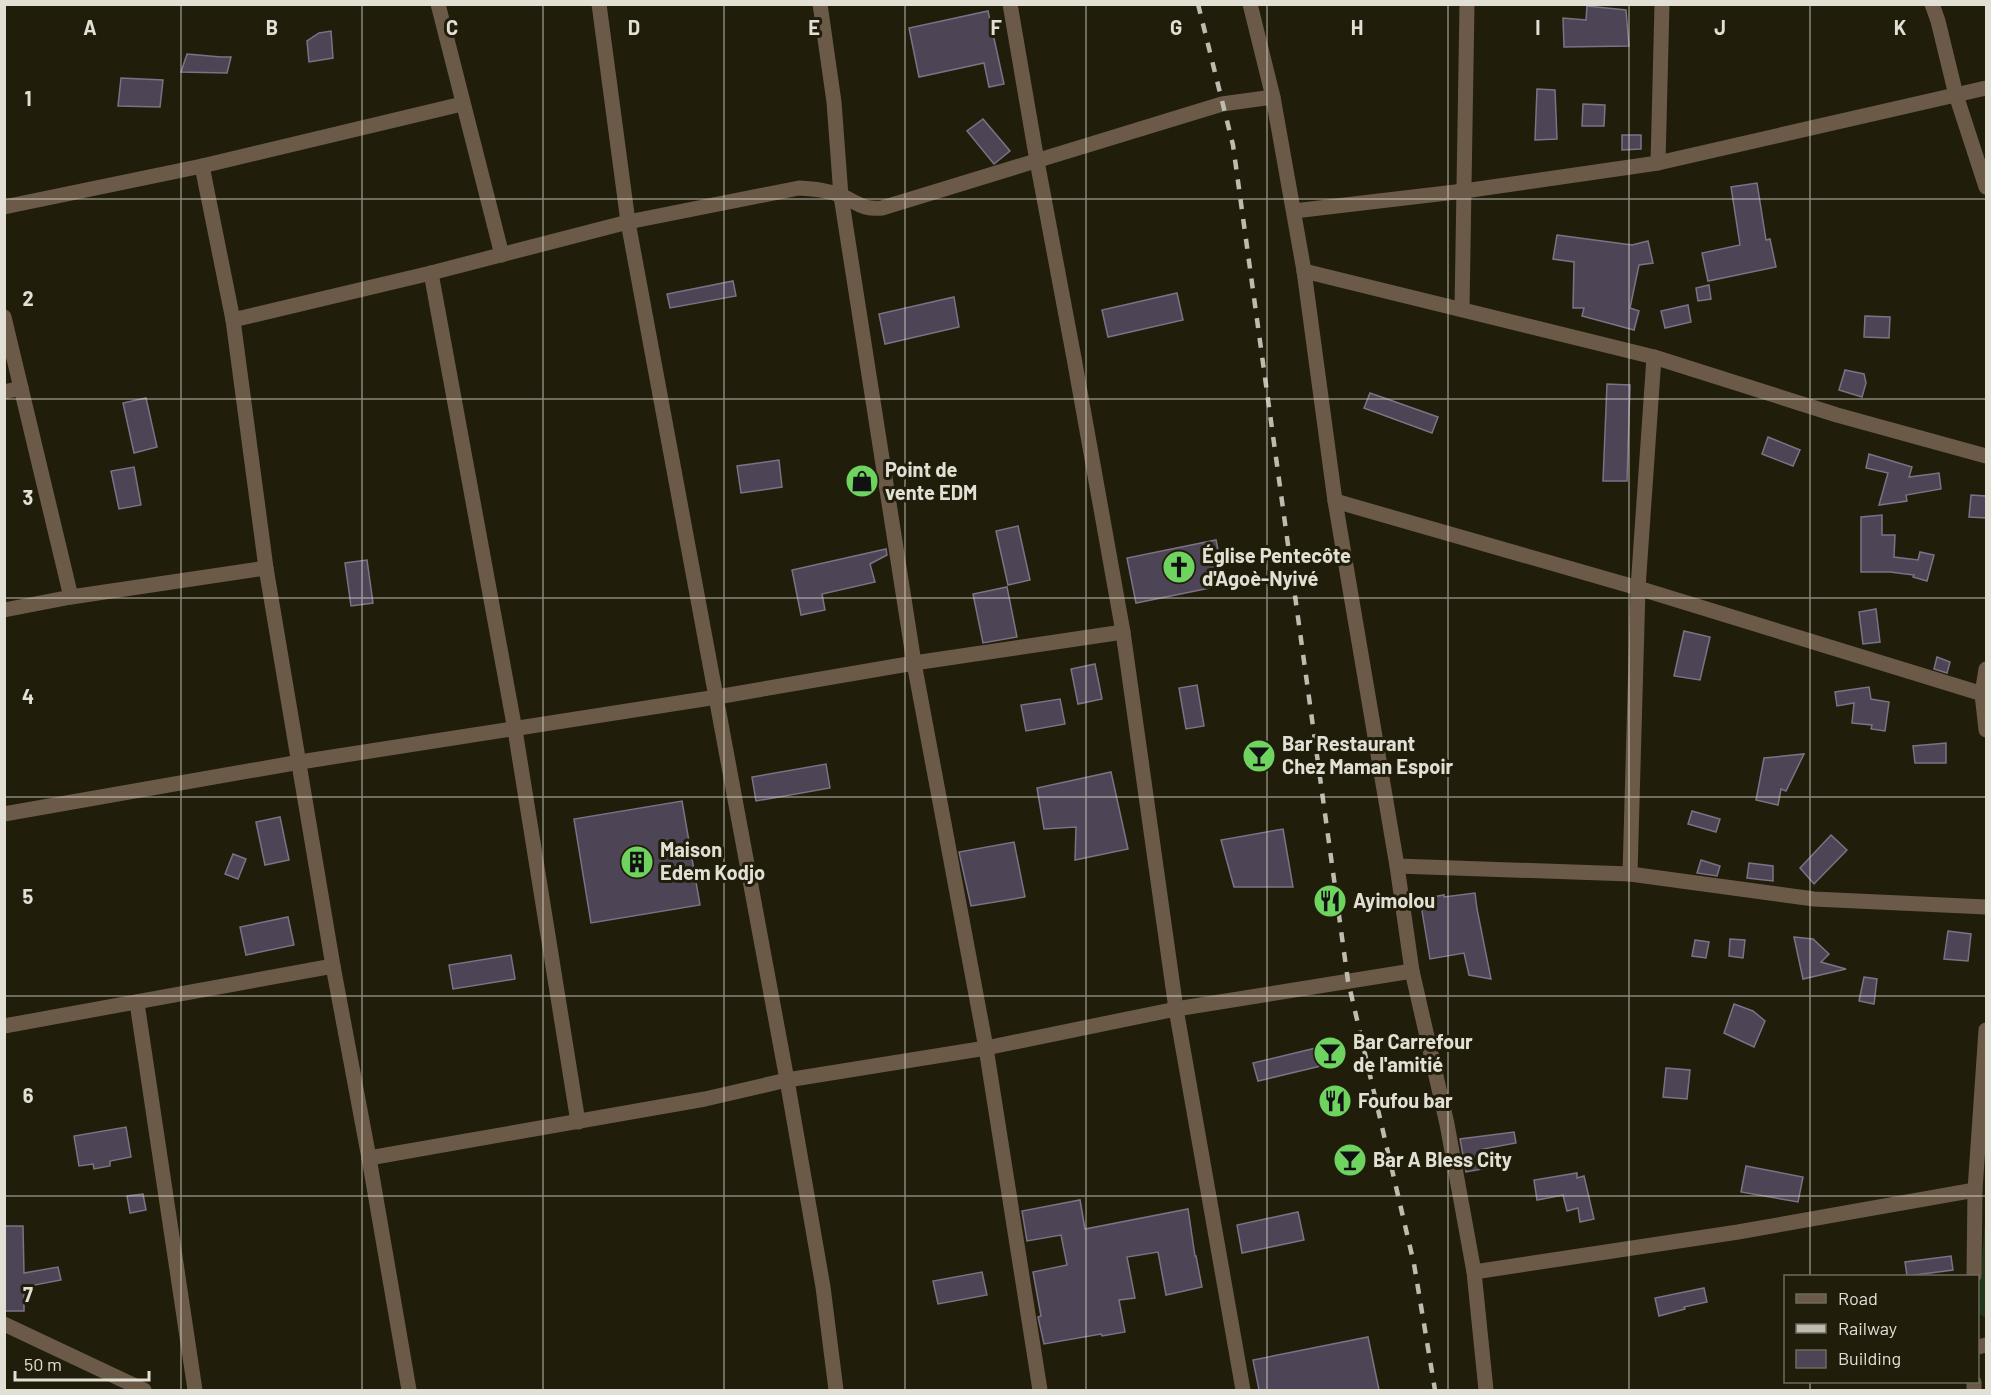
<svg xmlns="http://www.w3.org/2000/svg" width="1991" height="1395" font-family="Barlow,sans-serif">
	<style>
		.green { fill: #23351d }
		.building { fill: #4d4455; stroke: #7b7285; stroke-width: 1.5 }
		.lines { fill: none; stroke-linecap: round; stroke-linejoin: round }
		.street { stroke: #6b5a48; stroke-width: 15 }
		.rail { stroke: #bebbaf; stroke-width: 4.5; stroke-dasharray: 10 10; stroke-linecap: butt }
		.grid { fill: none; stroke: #e2dfd4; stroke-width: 1.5; stroke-opacity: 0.55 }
		.labels { text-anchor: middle; stroke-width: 6; stroke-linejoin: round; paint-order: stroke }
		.poi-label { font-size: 20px; font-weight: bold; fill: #e2dfd4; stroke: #211d0b; text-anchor: start }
		.grid-label { font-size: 20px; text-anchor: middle; font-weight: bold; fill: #e2dfd4; stroke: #211d0b; stroke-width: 6; stroke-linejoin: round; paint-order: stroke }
	</style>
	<rect width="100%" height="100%" fill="#211d0b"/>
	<polygon class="green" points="1986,1209 1986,1318 1978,1313 1978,1309"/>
	<g class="building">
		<polygon points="1587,6 1626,10 1629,46 1564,47 1563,18 1586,20"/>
		<polygon points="988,11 1004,84 989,87 984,63 919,77 909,28"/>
		<polygon points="331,31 333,58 309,62 307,41 319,33"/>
		<polygon points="187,54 221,57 231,57 227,73 181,72"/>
		<polygon points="121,78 163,80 160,107 118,106"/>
		<polygon points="1537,89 1555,90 1557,139 1535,140"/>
		<polygon points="1583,104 1605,105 1604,126 1582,126"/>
		<polygon points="983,119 1010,151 994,164 967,131"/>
		<polygon points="1622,135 1641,135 1641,149 1622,150"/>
		<polygon points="1757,183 1766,240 1770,239 1776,267 1708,281 1702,253 1740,245 1731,187"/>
		<polygon points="1557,235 1632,245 1648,241 1653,263 1639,265 1630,308 1639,311 1634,330 1582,316 1584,308 1573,308 1574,262 1553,259"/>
		<polygon points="733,281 736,296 670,308 667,294"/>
		<polygon points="1709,285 1711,299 1698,301 1696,288"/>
		<polygon points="1177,293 1183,320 1108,337 1102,310"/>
		<polygon points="954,297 959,327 885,344 879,314"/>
		<polygon points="1688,305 1691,322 1665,328 1661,311"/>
		<polygon points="1865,316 1890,317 1889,338 1864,337"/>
		<polygon points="1845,370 1864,374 1866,383 1862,397 1839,390"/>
		<polygon points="1607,384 1630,385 1627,481 1603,481"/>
		<polygon points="1370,393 1438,417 1432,433 1364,408"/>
		<polygon points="146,398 157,447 134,453 123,403"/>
		<polygon points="1768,437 1800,450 1793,466 1762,454"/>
		<polygon points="1869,454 1912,467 1909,477 1939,473 1941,489 1906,495 1907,501 1879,505 1888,473 1866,468"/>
		<polygon points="779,460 782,487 741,493 737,466"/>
		<polygon points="134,467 141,505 119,509 111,471"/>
		<polygon points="1971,495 1986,496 1986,518 1969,517"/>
		<polygon points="1882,515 1882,535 1895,535 1894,557 1918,560 1920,552 1934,555 1927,581 1913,577 1914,575 1890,572 1861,572 1861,517"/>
		<polygon points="1018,526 1030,580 1008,585 996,531"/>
		<polygon points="1216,540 1225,585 1136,603 1127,558"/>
		<polygon points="886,549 887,555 870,564 875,582 822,594 825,610 801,615 792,570"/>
		<polygon points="367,560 373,603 351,606 345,563"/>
		<polygon points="1007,587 1017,637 983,643 973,594"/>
		<polygon points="1876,609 1880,642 1863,644 1859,612"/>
		<polygon points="1684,631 1710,637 1700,680 1674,676"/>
		<polygon points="1937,657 1950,662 1947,673 1934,669"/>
		<polygon points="1095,664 1102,699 1078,704 1071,669"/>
		<polygon points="1197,685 1204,726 1186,729 1179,688"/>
		<polygon points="1869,687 1871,699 1889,702 1885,731 1871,729 1872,725 1852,723 1854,703 1837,706 1835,692"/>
		<polygon points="1060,699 1065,724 1026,731 1021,705"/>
		<polygon points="1946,743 1946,763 1915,763 1913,746"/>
		<polygon points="1804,754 1786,791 1781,789 1778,805 1756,800 1764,758"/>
		<polygon points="826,764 830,788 756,801 752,777"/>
		<polygon points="1111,772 1128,849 1075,860 1076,827 1044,829 1037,788"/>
		<polygon points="682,801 700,905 591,923 574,819"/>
		<polygon points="1692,811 1720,819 1716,832 1688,824"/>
		<polygon points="280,817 289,860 265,865 256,822"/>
		<polygon points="1283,829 1293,887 1234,887 1221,840"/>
		<polygon points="1831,835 1847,850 1814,884 1800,868"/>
		<polygon points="1014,842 1025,897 971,906 959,852"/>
		<polygon points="233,854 246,859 238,879 225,874"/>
		<polygon points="1701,860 1720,866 1717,876 1697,873"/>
		<polygon points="1749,863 1773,866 1773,881 1747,878"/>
		<polygon points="1475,893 1477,909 1491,979 1469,975 1464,953 1430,959 1420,899 1444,895 1444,897"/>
		<polygon points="288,917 294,945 246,955 240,927"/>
		<polygon points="1948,931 1971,934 1968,961 1944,959"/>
		<polygon points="1794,937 1813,939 1829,954 1821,962 1846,969 1803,979"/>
		<polygon points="1730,939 1745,940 1743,958 1729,956"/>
		<polygon points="1695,940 1709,942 1706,958 1692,956"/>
		<polygon points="511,955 515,979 453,989 449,965"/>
		<polygon points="1864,977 1877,979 1874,1004 1859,1001"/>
		<polygon points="1734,1004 1753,1011 1765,1021 1754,1047 1724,1033"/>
		<polygon points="1316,1048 1321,1066 1258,1081 1253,1063"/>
		<polygon points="1666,1068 1690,1070 1687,1099 1663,1097"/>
		<polygon points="126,1127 131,1157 110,1161 110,1166 94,1169 93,1164 79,1166 74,1136"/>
		<polygon points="1514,1132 1516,1143 1483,1149 1488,1168 1466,1172 1460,1139"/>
		<polygon points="1746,1166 1803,1177 1798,1202 1741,1192"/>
		<polygon points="1577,1173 1577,1178 1584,1176 1594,1219 1580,1222 1578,1208 1567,1211 1563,1195 1537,1200 1534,1180"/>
		<polygon points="143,1194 146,1210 130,1213 127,1196"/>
		<polygon points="1080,1200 1085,1229 1188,1209 1195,1256 1196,1256 1202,1287 1166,1295 1158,1252 1127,1257 1135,1298 1119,1300 1125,1332 1102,1336 1101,1334 1044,1344 1038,1317 1041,1316 1033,1272 1067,1265 1061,1235 1027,1241 1022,1211"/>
		<polygon points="1298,1212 1304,1240 1242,1253 1237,1225"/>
		<polygon points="4,1226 23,1226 24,1273 58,1267 61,1280 24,1287 24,1311 4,1311"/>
		<polygon points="1951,1256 1953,1270 1907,1276 1905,1262"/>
		<polygon points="982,1272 987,1295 938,1304 933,1281"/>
		<polygon points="1704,1288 1707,1302 1684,1307 1685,1309 1659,1316 1655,1298"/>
		<polygon points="1368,1337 1379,1390 1259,1390 1253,1360"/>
	</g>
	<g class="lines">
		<g class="street">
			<polyline points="438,4 502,255"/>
			<polyline points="599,4 628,222 787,1080 823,1287 836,1390"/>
			<polyline points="820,4 834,102 841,196 914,663 986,1048 1040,1390"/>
			<polyline points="1010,4 1037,161 1074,358 1123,632 1176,1009 1243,1390"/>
			<polyline points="1250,4 1273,97 1304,271 1335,501 1397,866 1412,971 1447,1124 1474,1272 1486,1390"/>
			<polyline points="1932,4 1938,21 1956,95 1986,187"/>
			<polyline points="1658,163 1662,4"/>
			<polyline points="202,166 233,320 266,568 333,966 369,1158 409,1390"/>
			<polyline points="4,207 202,166 462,104"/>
			<polyline points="1294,211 1464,191 1658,163 1986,88"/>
			<polyline points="1304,271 1654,357 1837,415 1986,456"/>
			<polyline points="431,273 515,730 578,1122"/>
			<polyline points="1462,309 1467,4"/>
			<polyline points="4,317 71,597"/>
			<path d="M233,320L431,273L628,222L799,188C814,189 828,190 842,196C858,203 863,210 882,208L1222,104L1273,97"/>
			<polyline points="4,392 21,388"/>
			<polyline points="1335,501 1638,588 1986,695"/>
			<polyline points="4,610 71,597 266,568"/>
			<polyline points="1986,669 1982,694 1986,730"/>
			<polyline points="4,814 300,762 717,697 914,663 1123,632"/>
			<polyline points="1397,866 1630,874 1814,899 1986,907"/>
			<polyline points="1630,874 1638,588 1654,357"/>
			<polyline points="137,1003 195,1390"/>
			<polyline points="4,1026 333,966"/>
			<polyline points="369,1158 705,1099 787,1080 986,1048 1176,1009 1412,971"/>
			<polyline points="1474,1272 1738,1232 1975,1190"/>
			<polyline points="1974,1276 1975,1190 1986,1030"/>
			<polyline points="4,1324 144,1390"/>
			<polyline points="1978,1347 1986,1345"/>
			<polyline points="1974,1382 1974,1390"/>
		</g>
		<polyline class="rail" points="1198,4 1233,145 1348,981 1414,1264 1435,1390"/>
	</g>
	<path class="grid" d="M181,4V1390M362,4V1390M543,4V1390M724,4V1390M905,4V1390M1086,4V1390M1267,4V1390M1448,4V1390M1629,4V1390M1810,4V1276M4,199H1986M4,399H1986M4,598H1986M4,797H1986M4,996H1986M4,1196H1986M1810,1382V1390"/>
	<defs>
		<g id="shop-disc" transform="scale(1.725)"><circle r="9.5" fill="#6fd360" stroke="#211d0b"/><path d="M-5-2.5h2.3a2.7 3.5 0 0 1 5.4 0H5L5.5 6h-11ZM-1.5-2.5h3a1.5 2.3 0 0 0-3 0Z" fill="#111"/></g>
		<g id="church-disc" transform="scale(1.725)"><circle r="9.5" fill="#6fd360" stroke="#211d0b"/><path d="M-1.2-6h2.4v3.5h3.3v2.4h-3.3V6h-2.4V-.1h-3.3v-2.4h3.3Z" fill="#111"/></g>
		<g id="bar-disc" transform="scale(1.725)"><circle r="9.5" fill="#6fd360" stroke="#211d0b"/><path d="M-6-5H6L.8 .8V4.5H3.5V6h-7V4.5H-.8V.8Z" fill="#111"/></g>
		<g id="building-disc" transform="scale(1.725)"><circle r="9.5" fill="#6fd360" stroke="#211d0b"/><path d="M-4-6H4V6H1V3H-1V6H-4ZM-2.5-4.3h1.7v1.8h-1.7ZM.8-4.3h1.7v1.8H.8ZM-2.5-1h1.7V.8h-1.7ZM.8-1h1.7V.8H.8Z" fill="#111"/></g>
		<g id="restaurant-disc" transform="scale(1.725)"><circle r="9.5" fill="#6fd360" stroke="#211d0b"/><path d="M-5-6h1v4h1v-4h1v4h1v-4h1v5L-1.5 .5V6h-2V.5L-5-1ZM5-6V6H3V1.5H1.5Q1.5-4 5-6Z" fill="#111"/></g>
	</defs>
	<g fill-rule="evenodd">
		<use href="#shop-disc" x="862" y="481"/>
		<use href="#church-disc" x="1179" y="567"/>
		<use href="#bar-disc" x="1259" y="756"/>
		<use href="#building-disc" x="637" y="862"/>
		<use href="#restaurant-disc" x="1330" y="901"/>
		<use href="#bar-disc" x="1330" y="1053"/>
		<use href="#restaurant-disc" x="1335" y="1101"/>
		<use href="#bar-disc" x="1350" y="1160"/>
	</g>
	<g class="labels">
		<g class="poi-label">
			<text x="885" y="477">Point de<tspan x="885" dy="23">vente EDM</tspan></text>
			<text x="1202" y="563">Église Pentecôte<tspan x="1202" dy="23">d'Agoè-Nyivé</tspan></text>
			<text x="1282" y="751">Bar Restaurant<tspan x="1282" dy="23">Chez Maman Espoir</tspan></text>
			<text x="660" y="857">Maison<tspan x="660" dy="23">Edem Kodjo</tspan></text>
			<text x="1353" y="908">Ayimolou</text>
			<text x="1353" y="1049">Bar Carrefour<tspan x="1353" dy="23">de l'amitié</tspan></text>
			<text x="1358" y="1108">Foufou bar</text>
			<text x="1373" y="1167">Bar A Bless City</text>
		</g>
	</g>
	<g class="grid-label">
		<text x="90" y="35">A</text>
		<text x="272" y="35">B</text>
		<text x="452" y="35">C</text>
		<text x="634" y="35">D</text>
		<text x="814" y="35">E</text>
		<text x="996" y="35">F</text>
		<text x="1176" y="35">G</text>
		<text x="1357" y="35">H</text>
		<text x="1538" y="35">I</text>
		<text x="1720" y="35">J</text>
		<text x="1900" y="35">K</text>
		<text x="28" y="106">1</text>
		<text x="28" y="306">2</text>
		<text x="28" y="505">3</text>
		<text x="28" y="704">4</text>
		<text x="28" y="904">5</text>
		<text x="28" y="1103">6</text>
		<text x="28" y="1302">7</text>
	</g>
	<rect width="1991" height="1395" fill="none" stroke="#e2dfd4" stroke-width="12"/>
	<rect x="1784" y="1275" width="195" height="108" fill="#211d0b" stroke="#6e6b5b" stroke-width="1.5"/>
	<rect x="1796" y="1294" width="30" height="9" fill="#6b5a48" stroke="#6e6b5b" stroke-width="1.5"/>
	<text x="1838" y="1305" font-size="18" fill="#e2dfd4">Road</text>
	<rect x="1796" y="1324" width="30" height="9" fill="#bebbaf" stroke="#6e6b5b" stroke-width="1.5"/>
	<text x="1838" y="1335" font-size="18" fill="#e2dfd4">Railway</text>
	<rect x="1796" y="1350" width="30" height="18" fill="#4d4455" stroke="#6e6b5b" stroke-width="1.5"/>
	<text x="1838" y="1365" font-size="18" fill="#e2dfd4">Building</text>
	<path d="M15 1371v9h134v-9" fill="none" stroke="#e2dfd4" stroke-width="3"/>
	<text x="24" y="1371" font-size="18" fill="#e2dfd4" stroke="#211d0b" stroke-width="4.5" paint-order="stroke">50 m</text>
</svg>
